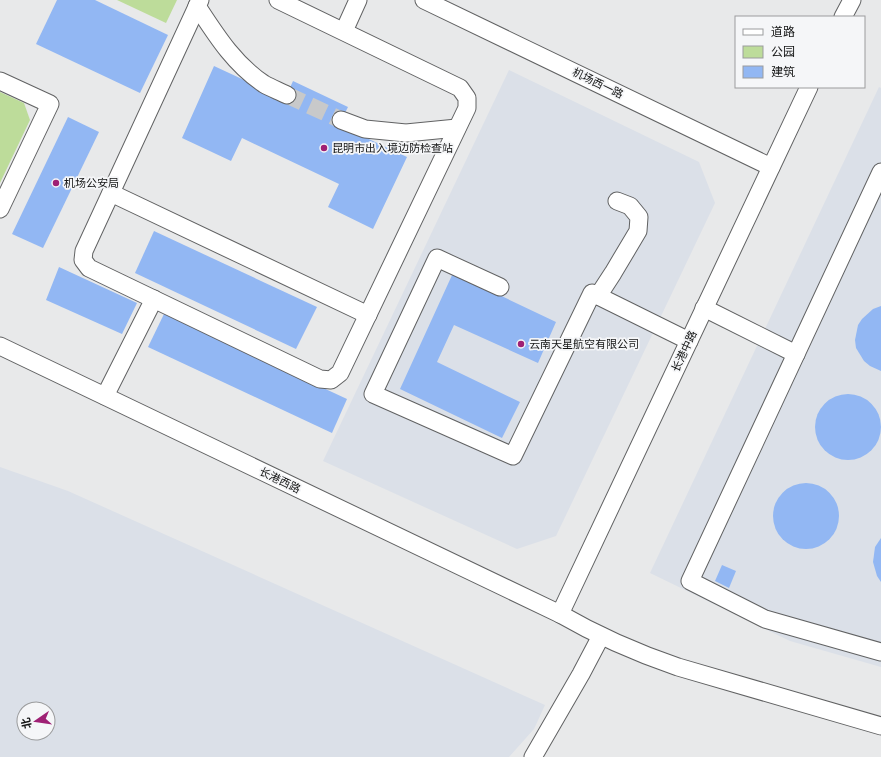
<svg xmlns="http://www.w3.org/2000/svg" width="881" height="757" font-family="'Varela Round','Noto Sans SC',sans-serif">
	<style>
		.built { fill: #dbe0e8; fill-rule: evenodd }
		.green { fill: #bddc9a }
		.building { fill: #92b7f3 }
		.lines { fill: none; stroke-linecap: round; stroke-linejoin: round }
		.minor-tunnel { stroke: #c8c9ca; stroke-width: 17; stroke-dasharray: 17 8; stroke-linecap: butt }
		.minor-casing { stroke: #616263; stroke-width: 19 }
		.minor { stroke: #fff; stroke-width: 17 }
		.poi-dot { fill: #9f2074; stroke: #f5f6f8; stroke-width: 1.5 }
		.labels { text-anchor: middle; stroke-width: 3.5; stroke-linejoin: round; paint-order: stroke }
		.street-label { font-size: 11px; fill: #141515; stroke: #f5f6f8 }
		.poi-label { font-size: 11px; fill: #141515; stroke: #f5f6f8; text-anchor: start }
	</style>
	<rect width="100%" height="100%" fill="#e8e9ea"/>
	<g class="built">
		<polygon points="509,70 699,162 715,203 556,536 517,549 323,461"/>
		<polygon points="879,87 881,88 881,667 790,641 650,573"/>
		<path d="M0,467L68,491L545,705L534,729L509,757H0ZM24,709H48V733H24Z"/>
	</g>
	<g class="green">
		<polygon points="117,0 177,0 166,23"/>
		<polygon points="0,92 24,103 30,120 0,183"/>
	</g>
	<g class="building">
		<polygon points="57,0 95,0 168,35 140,93 36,44"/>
		<polygon points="214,66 285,99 293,81 348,107 339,125 407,157 373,229 328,207 339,184 242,138 231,161 182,138"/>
		<polygon points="68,117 99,132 43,248 12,234"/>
		<polygon points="154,231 317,307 296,349 135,273"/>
		<polygon points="59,267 137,303 122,334 46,300"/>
		<polygon points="453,273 556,322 538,363 454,325 437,362 520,402 502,438 400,389"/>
		<polygon points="881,306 881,371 870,366 864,361 856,348 855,340 858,325 862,319 873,309"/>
		<polygon points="164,314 347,399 332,433 148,347"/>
		<circle cx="848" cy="427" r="33"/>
		<circle cx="806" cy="516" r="33"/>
		<polygon points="881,538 881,582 877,576 873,562 875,547"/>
		<polygon points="722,565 736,571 729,588 715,581"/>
	</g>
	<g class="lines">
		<polyline class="minor-tunnel" points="287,95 341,120"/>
		<g class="minor-casing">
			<g id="minor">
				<polyline points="200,0 84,251 83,260 89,268 320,379 331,380 340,373 467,108 467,98 460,88 278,0"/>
				<polyline points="424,0 771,167"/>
				<path d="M197,6C216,35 234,64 264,84C271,88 279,91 287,95"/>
				<polyline points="843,17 852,0"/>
				<polyline points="344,31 358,0"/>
				<polyline points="0,81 50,104 0,209"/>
				<polyline points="341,120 365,129 406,133 457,128"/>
				<polyline points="881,172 690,581 765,619 881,652"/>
				<polyline points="111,193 368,315"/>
				<polyline points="500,287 437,258 373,394 513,456 592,293 689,341"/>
				<polyline points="598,296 613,273 638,231 639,217 630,206 617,201"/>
				<polyline points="704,308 796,354"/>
				<path d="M0,346L560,614C598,636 637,653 678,667L881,726"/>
				<polyline points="105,396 154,299"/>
				<polyline points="560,614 809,87"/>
				<polyline points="533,757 581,674 601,636"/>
			</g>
		</g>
		<use href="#minor" class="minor"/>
	</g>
	<g class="poi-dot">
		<circle cx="324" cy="148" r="4"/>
		<circle cx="56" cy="183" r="4"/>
		<circle cx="521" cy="344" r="4"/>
	</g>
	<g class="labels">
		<g class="street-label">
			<text transform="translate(598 83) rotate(26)" y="4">机场西一路</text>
			<text transform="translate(684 351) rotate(-65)" y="4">长港中路</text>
			<text transform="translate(280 480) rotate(26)" y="4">长港西路</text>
		</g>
		<g class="poi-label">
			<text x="332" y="152">昆明市出入境边防检查站</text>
			<text x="64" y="187">机场公安局</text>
			<text x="529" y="348">云南天星航空有限公司</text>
		</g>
	</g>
	<rect x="735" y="16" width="130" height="72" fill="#f5f6f8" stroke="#9b9c9d"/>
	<rect x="743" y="29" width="20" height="6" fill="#ffffff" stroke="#9b9c9d"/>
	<text x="771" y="36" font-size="12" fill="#141515">道路</text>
	<rect x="743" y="46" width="20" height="12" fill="#bddc9a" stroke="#9b9c9d"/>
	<text x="771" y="56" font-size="12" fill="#141515">公园</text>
	<rect x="743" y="66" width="20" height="12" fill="#92b7f3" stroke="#9b9c9d"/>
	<text x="771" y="76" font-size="12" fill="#141515">建筑</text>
	<g transform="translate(36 721) rotate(257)"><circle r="19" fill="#f5f6f8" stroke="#9b9c9d"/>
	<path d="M0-3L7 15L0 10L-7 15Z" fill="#9f2074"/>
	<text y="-6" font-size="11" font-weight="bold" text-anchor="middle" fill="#141515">北</text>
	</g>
</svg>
